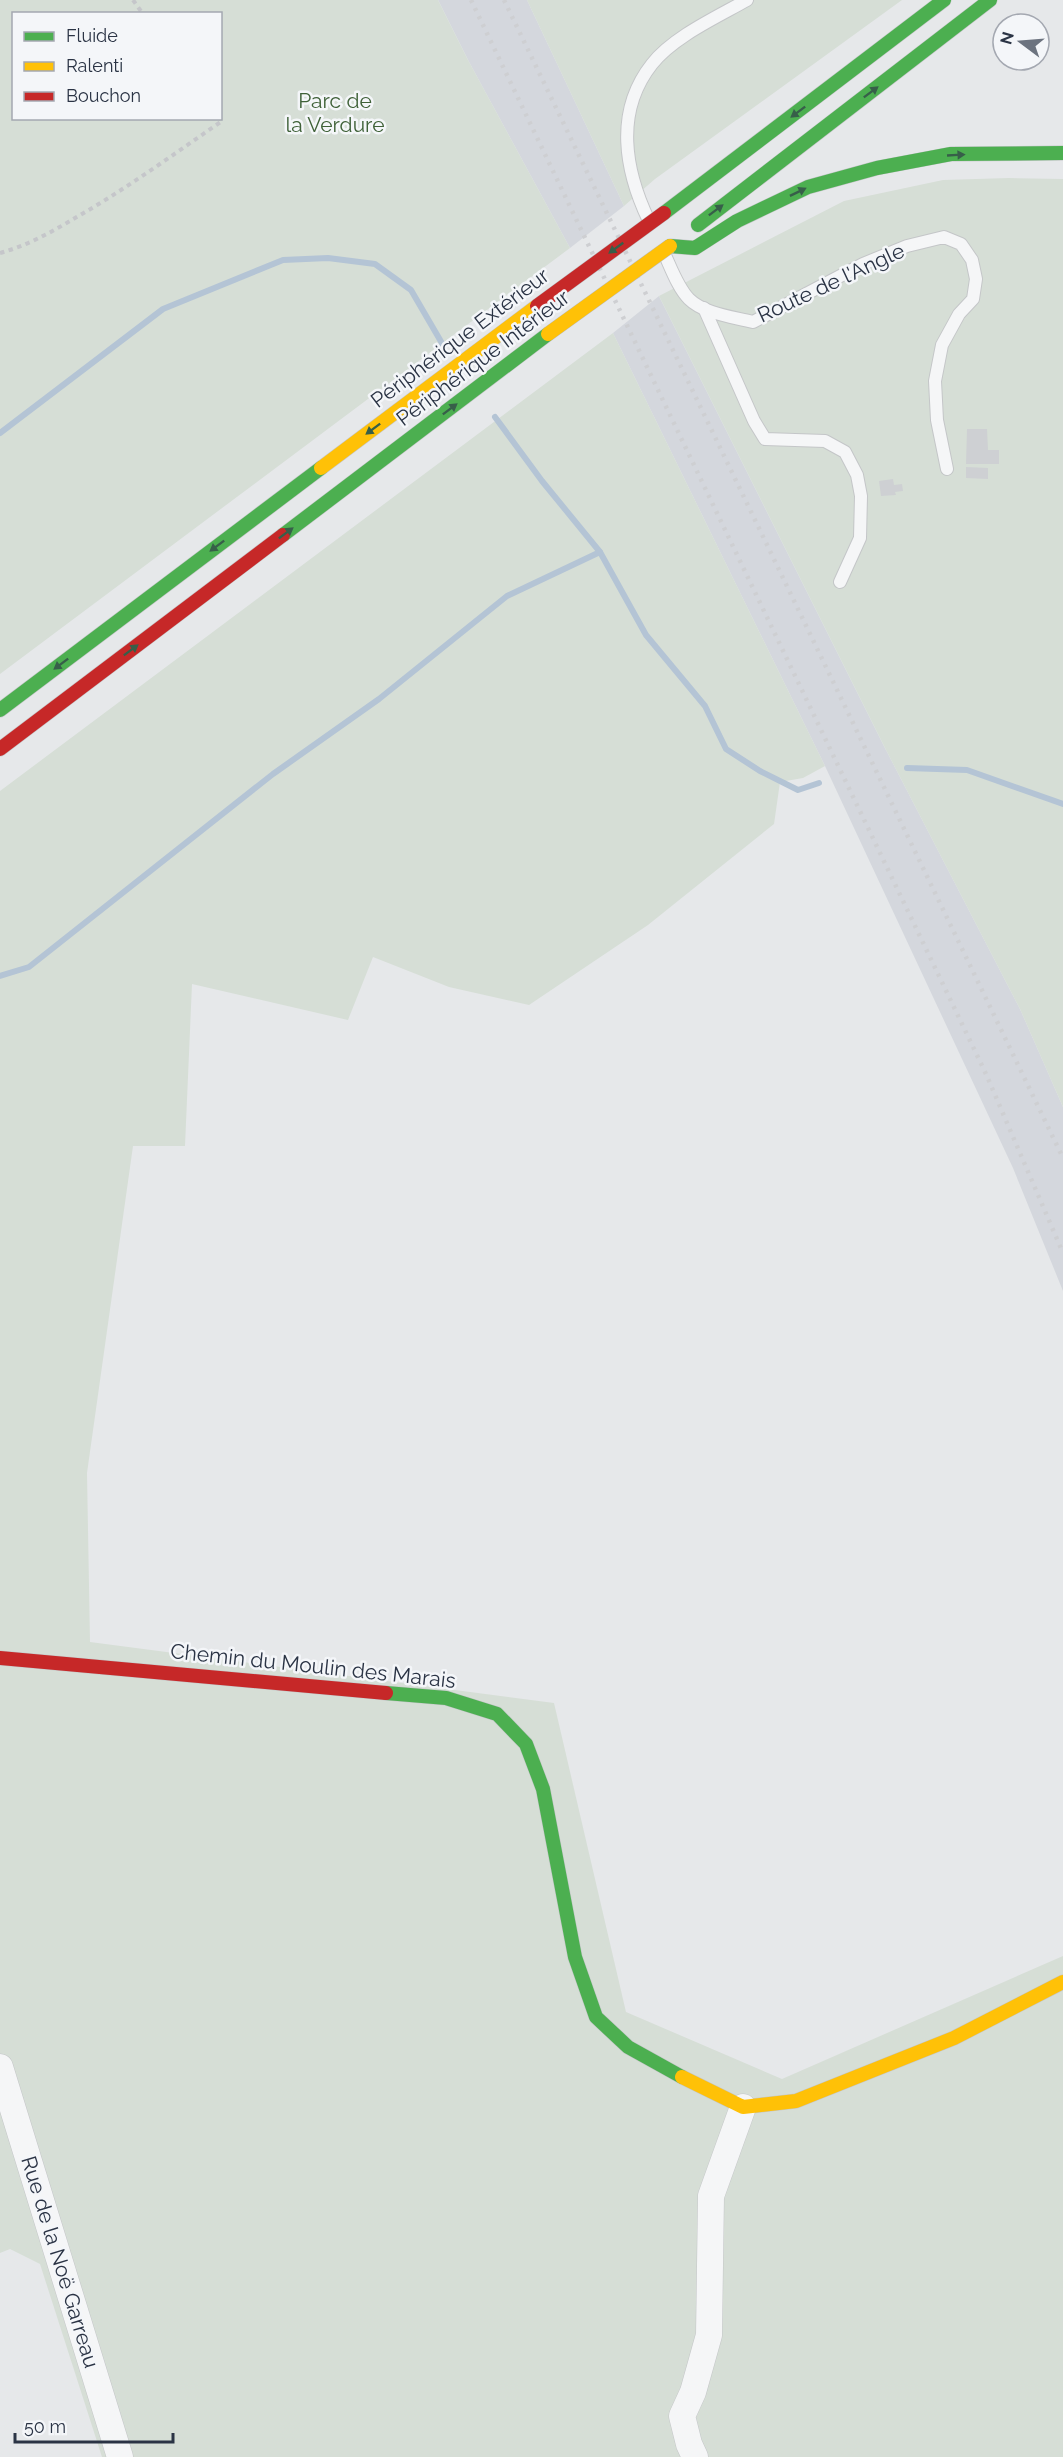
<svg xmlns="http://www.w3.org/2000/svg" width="1063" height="2457" font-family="Raleway,sans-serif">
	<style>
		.built { fill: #d4d7dd }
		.green { fill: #d6ded6; fill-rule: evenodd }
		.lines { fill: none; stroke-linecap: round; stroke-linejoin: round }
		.stream { stroke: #b4c4d5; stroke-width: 6 }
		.building { fill: #ced0d3 }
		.lane-casing { stroke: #c4c6c8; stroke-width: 14 }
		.street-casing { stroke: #c4c6c8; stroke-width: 27 }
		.fast-casing { stroke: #c4c6c8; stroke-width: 15 }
		.slow-casing { stroke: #c4c6c8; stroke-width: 15 }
		.jam-casing { stroke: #c4c6c8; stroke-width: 15 }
		.path { stroke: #c5c6ca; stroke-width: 4; stroke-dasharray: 4.5 4.5; stroke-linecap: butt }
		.lane { stroke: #f5f6f7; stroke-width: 12 }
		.street { stroke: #f5f6f7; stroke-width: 26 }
		.fast { stroke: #4caf50; stroke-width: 14 }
		.slow { stroke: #ffc107; stroke-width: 14 }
		.jam { stroke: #c62828; stroke-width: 14 }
		.rail { stroke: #cecfd2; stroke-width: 4.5; stroke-dasharray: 3 6; stroke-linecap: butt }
		.slow-bridge-casing { stroke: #b8bbbf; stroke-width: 15; stroke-linecap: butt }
		.jam-bridge-casing { stroke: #b8bbbf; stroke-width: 15; stroke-linecap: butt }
		.slow-bridge { stroke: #ffc107; stroke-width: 14 }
		.jam-bridge { stroke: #c62828; stroke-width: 14 }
		.oneway { fill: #375f49 }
		.labels { text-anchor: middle; stroke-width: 5; stroke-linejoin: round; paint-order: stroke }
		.park-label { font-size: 21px; fill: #3f6138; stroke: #f4f6f9 }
		.street-label { font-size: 21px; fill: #2b3445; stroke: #f4f6f9 }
	</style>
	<rect width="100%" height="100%" fill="#e6e8ea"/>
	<g class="built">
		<polygon points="438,0 527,0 624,206 570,248 468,60"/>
		<polygon points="659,296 886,750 1020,1009 1063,1107 1063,1291 1013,1168 825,766 613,333"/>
	</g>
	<g class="green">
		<path d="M0,0H438L468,60L570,248L0,674ZM14,14H220V118H14Z"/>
		<polygon points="527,0 902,0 655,179 624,206"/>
		<polygon points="1009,178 1063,179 1063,1107 1020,1009 886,750 659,296 844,201 943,180"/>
		<polygon points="613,333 825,766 803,778 780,782 774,824 648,925 529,1005 449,987 373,957 348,1020 192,984 185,1146 133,1146 87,1473 90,1642 554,1703 626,2012 782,2079 1063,1956 1063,2457 102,2457 40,2264 10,2249 0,2253 0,791"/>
	</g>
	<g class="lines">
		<g class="stream">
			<polyline points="495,417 542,481 600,552 646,635 705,706 726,749 760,771 798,790 819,783"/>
			<polyline points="0,433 163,309 283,260 328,258 375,264 411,290 443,345"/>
			<polyline points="907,768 967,770 1063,804"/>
			<polyline points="0,976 29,967 273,774 379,699 507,596 600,552"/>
		</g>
	</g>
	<g class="building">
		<polygon points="967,429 987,429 988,450 999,450 999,464 966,464"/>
		<polygon points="966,467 988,468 988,479 966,478"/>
		<polygon points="893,479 894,485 902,484 903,491 895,492 896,495 881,496 879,481"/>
	</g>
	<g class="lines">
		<g class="lane-casing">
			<g id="lane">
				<path d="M649,221C625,171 614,112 652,64C673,37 717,17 747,0"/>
				<path d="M664,253C671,268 678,288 689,299C704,314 734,317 753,322L863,264L907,246L944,237L961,244L972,260L976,279L973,299L959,314L942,345L935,381L937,420L947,469"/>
				<polyline points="704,308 754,421 765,439 825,441 845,452 857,475 861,496 860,538 840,582"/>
			</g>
		</g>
		<g class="street-casing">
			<g id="street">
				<polyline points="0,2067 120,2457"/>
				<polyline points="695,2457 689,2444 682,2416 693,2392 709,2335 711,2196 743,2107"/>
			</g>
		</g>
		<g class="fast-casing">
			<g id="fast">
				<polyline points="664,213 944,0"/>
				<polyline points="698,225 990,0"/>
				<polyline points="670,246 695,248 737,221 808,187 877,168 951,154 1063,153"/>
				<polyline points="283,535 548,334"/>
				<polyline points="0,710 321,468"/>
				<polyline points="386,1693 446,1698 497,1714 526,1744 543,1789 575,1957 596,2017 628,2047 682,2077"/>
			</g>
		</g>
		<g class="slow-casing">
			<g id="slow">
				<polyline points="321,468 537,306"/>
				<polyline points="682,2077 743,2107 796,2101 954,2038 1063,1982"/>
			</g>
		</g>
		<g class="jam-casing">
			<g id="jam">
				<polyline points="0,749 283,535"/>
				<polyline points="0,1658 386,1693"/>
			</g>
		</g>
		<g class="path">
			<polyline points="133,0 143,14"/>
			<path d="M0,253C26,246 52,232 75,218C126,189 174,154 222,121L220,118"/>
		</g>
		<use href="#lane" class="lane"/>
		<use href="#street" class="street"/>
		<use href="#fast" class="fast"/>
		<use href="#slow" class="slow"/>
		<use href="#jam" class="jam"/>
		<g class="rail">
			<polyline points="471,0 986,1074 1063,1253"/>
			<polyline points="504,0 1063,1158"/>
		</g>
		<g class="slow-bridge-casing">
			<polyline id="slow-bridge" points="548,334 670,246"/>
		</g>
		<g class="jam-bridge-casing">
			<polyline id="jam-bridge" points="537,306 664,213"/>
		</g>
		<use href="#slow-bridge" class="slow-bridge"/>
		<use href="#jam-bridge" class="jam-bridge"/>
	</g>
	<defs><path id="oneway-solid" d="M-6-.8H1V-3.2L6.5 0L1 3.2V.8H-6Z" transform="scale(1.5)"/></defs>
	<g class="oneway">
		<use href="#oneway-solid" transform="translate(871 92) rotate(-37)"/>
		<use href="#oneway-solid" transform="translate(798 112) rotate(143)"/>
		<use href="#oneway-solid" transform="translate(956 155) rotate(-3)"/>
		<use href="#oneway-solid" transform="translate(798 192) rotate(-26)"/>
		<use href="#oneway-solid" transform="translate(716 210) rotate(-37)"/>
		<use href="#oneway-solid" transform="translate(616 248) rotate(144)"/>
		<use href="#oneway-solid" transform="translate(450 409) rotate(-37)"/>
		<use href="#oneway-solid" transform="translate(373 429) rotate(143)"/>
		<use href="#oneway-solid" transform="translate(286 533) rotate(-37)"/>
		<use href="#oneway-solid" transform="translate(217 546) rotate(143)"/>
		<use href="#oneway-solid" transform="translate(131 650) rotate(-37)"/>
		<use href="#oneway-solid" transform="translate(61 664) rotate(143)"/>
	</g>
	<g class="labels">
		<g class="park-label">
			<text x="335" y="108">Parc de<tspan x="335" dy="24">la Verdure</tspan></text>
		</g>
		<g class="street-label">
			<text transform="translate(831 283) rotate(-25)" y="7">Route de l'Angle</text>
			<text transform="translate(460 338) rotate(-37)" y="7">Périphérique Extérieur</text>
			<text transform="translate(483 358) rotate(-37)" y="7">Périphérique Intérieur</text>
			<text transform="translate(313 1666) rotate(6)" y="7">Chemin du Moulin des Marais</text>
			<text transform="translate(60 2262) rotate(73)" y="7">Rue de la Noë Garreau</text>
		</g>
	</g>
	<rect x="12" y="12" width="210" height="108" fill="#f4f6f9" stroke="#a4a8b1" stroke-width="1.5"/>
	<rect x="24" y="32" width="30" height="9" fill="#4caf50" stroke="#a4a8b1" stroke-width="1.5"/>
	<text x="66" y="42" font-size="18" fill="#2b3445">Fluide</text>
	<rect x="24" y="62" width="30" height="9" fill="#ffc107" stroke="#a4a8b1" stroke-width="1.5"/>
	<text x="66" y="72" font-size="18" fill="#2b3445">Ralenti</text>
	<rect x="24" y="92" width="30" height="9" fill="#c62828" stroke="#a4a8b1" stroke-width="1.5"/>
	<text x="66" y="102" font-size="18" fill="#2b3445">Bouchon</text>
	<g transform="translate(1021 42) rotate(286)"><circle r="28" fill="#f4f6f9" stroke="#a4a8b1" stroke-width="1.5"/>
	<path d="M0-4.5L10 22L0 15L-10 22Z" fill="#6c737f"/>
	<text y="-9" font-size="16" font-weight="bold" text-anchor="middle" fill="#2b3445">N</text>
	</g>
	<path d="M15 2433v9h158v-9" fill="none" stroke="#2b3445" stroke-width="3"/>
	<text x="24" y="2433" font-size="18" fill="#2b3445" stroke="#f4f6f9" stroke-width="4.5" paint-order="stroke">50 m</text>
</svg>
